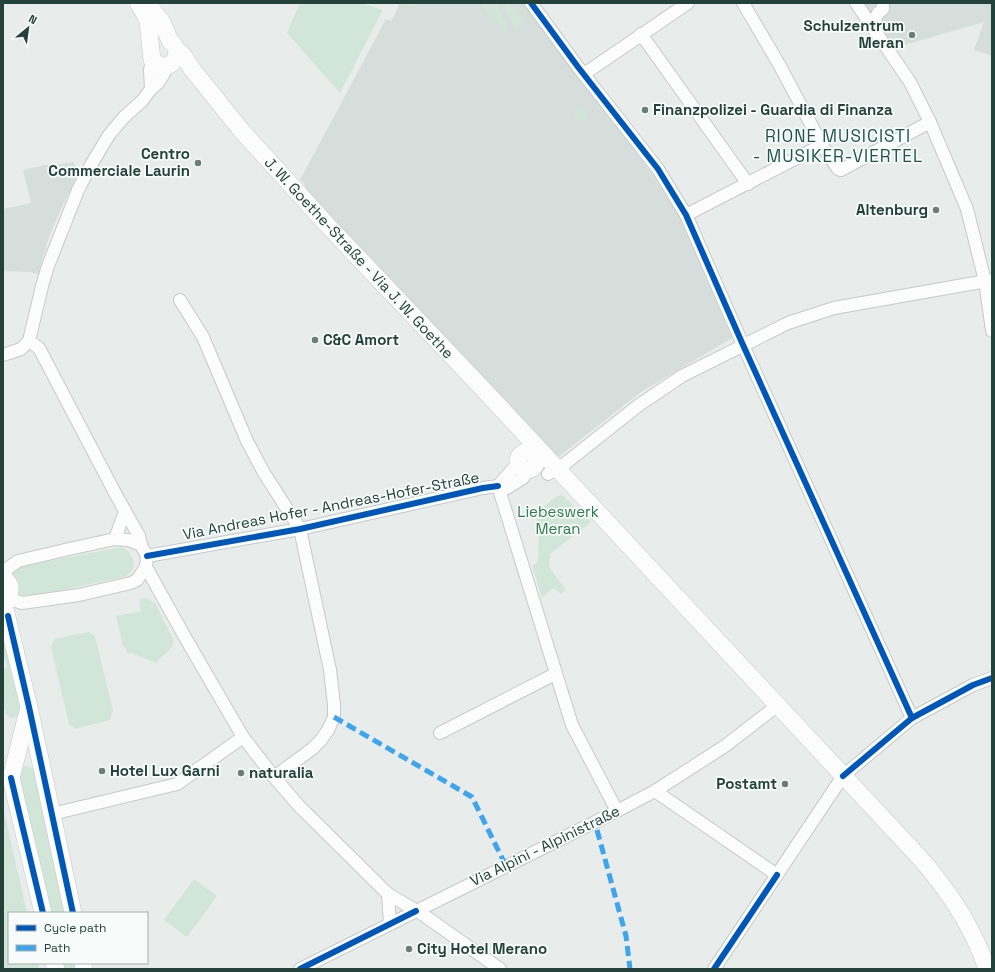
<svg xmlns="http://www.w3.org/2000/svg" width="995" height="972" font-family="'Space Grotesk',sans-serif">
	<style>
		.built { fill: #d6dedb }
		.green { fill: #d1e6d8 }
		.lines { fill: none; stroke-linecap: round; stroke-linejoin: round }
		.street-casing { stroke: #c5cac8; stroke-width: 14 }
		.secondary-casing { stroke: #c3cbc8; stroke-width: 18 }
		.street { stroke: #fcfcfc; stroke-width: 12 }
		.secondary { stroke: #fcfcfc; stroke-width: 17 }
		.quiet { stroke: #3ea4ec; stroke-width: 5; stroke-dasharray: 10 5; stroke-linecap: butt }
		.cycleway-casing { stroke: #f7fbf9; stroke-width: 8 }
		.cycleway { stroke: #0057b8; stroke-width: 6 }
		.poi-dot { fill: #697e78; stroke: #f7fbf9; stroke-width: 1.5 }
		.labels { text-anchor: middle; stroke-width: 3.5; stroke-linejoin: round; paint-order: stroke }
		.poi-label { font-size: 15px; font-weight: bold; fill: #24423a; stroke: #f7fbf9; text-anchor: start }
		.street-label { font-size: 15px; fill: #24423a; stroke: #f7fbf9 }
		.park-label { font-size: 15px; fill: #2d7a4b; stroke: #f7fbf9 }
		.quarter-label { font-size: 17px; letter-spacing: 1px; fill: #1f5548; stroke: #f7fbf9 }
	</style>
	<rect width="100%" height="100%" fill="#e8edeb"/>
	<g class="built">
		<polygon points="398,3 525,3 650,171 679,216 732,338 641,392 557,458 306,190 304,183 300,180 386,19 391,21 398,8"/>
		<polygon points="864,3 992,3 992,56 974,50 984,22 894,48"/>
		<polygon points="73,162 79,172 61,209 50,234 38,274 30,272 3,271 3,209 31,203 23,170 54,163 55,165"/>
	</g>
	<g class="green">
		<polygon points="300,3 362,3 383,10 340,93 287,33"/>
		<polygon points="387,3 420,3 414,6"/>
		<polygon points="480,3 497,3 507,30 502,27"/>
		<polygon points="504,3 509,3 522,19 517,28 513,27"/>
		<circle cx="581" cy="114" r="6"/>
		<path d="M562,495L591,522L550,554L549,567L566,590L561,594L554,588L549,591L542,598L532,565L536,564C540,556 538,551 538,543C538,540 540,537 539,534C535,520 534,513 547,504C552,500 555,496 562,495Z"/>
		<path d="M121,547C135,553 139,569 124,577L29,597L16,593L11,576L18,567Z"/>
		<path d="M146,598L155,603L174,641C172,651 162,655 156,663L131,653H127L125,646L123,647L116,616L141,611L139,599Z"/>
		<polygon points="3,630 22,706 19,715 14,718 7,716 3,706 3,669 7,667 3,653"/>
		<polygon points="89,632 95,636 113,711 110,720 75,729 69,724 51,647 55,639"/>
		<polygon points="26,766 34,769 69,913 48,913 18,781 20,770"/>
		<polygon points="3,807 27,913 9,913 9,963 38,963 39,969 3,969"/>
		<polygon points="194,879 217,896 187,937 164,920"/>
		<polygon points="60,963 80,963 80,969 62,969"/>
	</g>
	<g class="lines">
		<g class="street-casing">
			<g id="street">
				<polyline points="531,3 578,67 658,169 686,215 743,345 912,718"/>
				<polyline points="743,3 780,66 822,145"/>
				<polyline points="856,3 910,82 930,122 967,209 985,281 992,331"/>
				<polyline points="872,26 878,13 883,9 883,3"/>
				<polyline points="641,34 748,184"/>
				<polyline points="584,74 688,3"/>
				<polyline points="151,89 150,70 152,60"/>
				<polyline points="686,215 822,145 838,169 841,170 930,122"/>
				<polyline points="180,300 203,337 247,441 264,473 300,529 330,670 334,705 334,717 328,730 321,740 312,749 274,777"/>
				<polyline points="3,355 21,349 29,341 42,286 48,266 78,190 92,163 109,135 124,117 142,101 151,89 158,83 169,65"/>
				<polyline points="548,474 562,466 639,405 682,376 788,323 834,308 992,280"/>
				<polyline points="498,486 572,725 617,811"/>
				<polyline points="498,486 518,463"/>
				<polyline points="115,539 125,511"/>
				<polyline points="147,556 300,529 483,488 498,486 507,488 523,478 527,470"/>
				<polyline points="146,567 186,639 243,737 274,777 299,806 388,894 422,914 500,969"/>
				<polyline points="3,576 8,568 18,561 69,549 115,539 128,540 141,545"/>
				<polyline points="7,598 22,603 79,595 131,583 137,580 146,567 147,556 141,545 139,536 115,493 39,348 29,341"/>
				<polyline points="440,733 555,674"/>
				<polyline points="655,791 777,875"/>
				<polyline points="52,814 177,784 243,737"/>
				<polyline points="388,894 390,924"/>
				<polyline points="300,969 617,811 655,791 725,746 778,705"/>
				<polyline points="714,969 843,776 912,718 973,685 992,678"/>
			</g>
		</g>
		<g class="secondary-casing">
			<g id="secondary">
				<path d="M138,3L144,13L148,21L152,60L160,66C171,67 177,61 177,50"/>
				<path d="M147,3L162,22L170,41L174,45L177,50L183,55L192,69L241,130L329,227L482,388L920,858C949,891 973,927 987,969"/>
				<circle cx="527" cy="461" r="9"/>
				<path d="M3,578C13,584 12,595 3,601"/>
				<polyline points="3,601 29,707 73,913"/>
				<polyline points="28,711 11,778 43,913"/>
				<polyline points="54,963 56,969"/>
				<polyline points="83,963 84,969"/>
			</g>
		</g>
		<use href="#street" class="street"/>
		<use href="#secondary" class="secondary"/>
		<g class="quiet">
			<polyline points="334,717 472,797 506,866"/>
			<polyline points="597,830 626,936 630,969"/>
		</g>
		<g class="cycleway-casing">
			<g id="cycleway">
				<polyline points="531,3 578,67 658,169 686,215 743,345 912,718"/>
				<polyline points="147,556 300,529 483,488 498,486"/>
				<polyline points="8,616 29,707 73,913"/>
				<polyline points="843,776 912,718 973,685 992,678"/>
				<polyline points="11,778 43,913"/>
				<polyline points="300,969 416,911"/>
				<polyline points="714,969 777,875"/>
			</g>
		</g>
		<use href="#cycleway" class="cycleway"/>
	</g>
	<g class="poi-dot">
		<circle cx="912" cy="35" r="4"/>
		<circle cx="645" cy="110" r="4"/>
		<circle cx="198" cy="163" r="4"/>
		<circle cx="936" cy="210" r="4"/>
		<circle cx="315" cy="340" r="4"/>
		<circle cx="102" cy="771" r="4"/>
		<circle cx="241" cy="773" r="4"/>
		<circle cx="785" cy="784" r="4"/>
		<circle cx="409" cy="949" r="4"/>
	</g>
	<g class="labels">
		<g class="poi-label">
			<text x="904" y="31" text-anchor="end">Schulzentrum<tspan x="904" dy="17">Meran</tspan></text>
			<text x="653" y="115">Finanzpolizei - Guardia di Finanza</text>
			<text x="190" y="159" text-anchor="end">Centro<tspan x="190" dy="17">Commerciale Laurin</tspan></text>
			<text x="928" y="215" text-anchor="end">Altenburg</text>
			<text x="323" y="345">C&amp;C Amort</text>
			<text x="110" y="776">Hotel Lux Garni</text>
			<text x="249" y="778">naturalia</text>
			<text x="777" y="789" text-anchor="end">Postamt</text>
			<text x="417" y="954">City Hotel Merano</text>
		</g>
		<g class="street-label">
			<text transform="translate(359 258) rotate(47)" y="5">J. W. Goethe-Straße - Via J. W. Goethe</text>
			<text transform="translate(331 506) rotate(-11)" y="5">Via Andreas Hofer - Andreas-Hofer-Straße</text>
			<text transform="translate(545 846) rotate(-26)" y="5">Via Alpini - Alpinistraße</text>
		</g>
		<g class="park-label">
			<text x="558" y="517">Liebeswerk<tspan x="558" dy="17">Meran</tspan></text>
		</g>
		<g class="quarter-label">
			<text x="838" y="142">RIONE MUSICISTI<tspan x="838" dy="20">- MUSIKER-VIERTEL</tspan></text>
		</g>
	</g>
	<rect width="995" height="972" fill="none" stroke="#24423a" stroke-width="8"/>
	<rect x="8" y="912" width="140" height="52" fill="#f7fbf9" stroke="#a3b1ad"/>
	<rect x="16" y="925" width="20" height="6" fill="#0057b8" stroke="#a3b1ad"/>
	<text x="44" y="932" font-size="12" fill="#24423a">Cycle path</text>
	<rect x="16" y="945" width="20" height="6" fill="#3ea4ec" stroke="#a3b1ad"/>
	<text x="44" y="952" font-size="12" fill="#24423a">Path</text>
	<g transform="translate(28 28) rotate(29)" stroke="#f7fbf9" stroke-width="3" paint-order="stroke">
	<path d="M0-3L7 15L0 10L-7 15Z" fill="#24423a"/>
	<text y="-6" font-size="11" font-weight="bold" text-anchor="middle" fill="#24423a">N</text>
	</g>
</svg>
